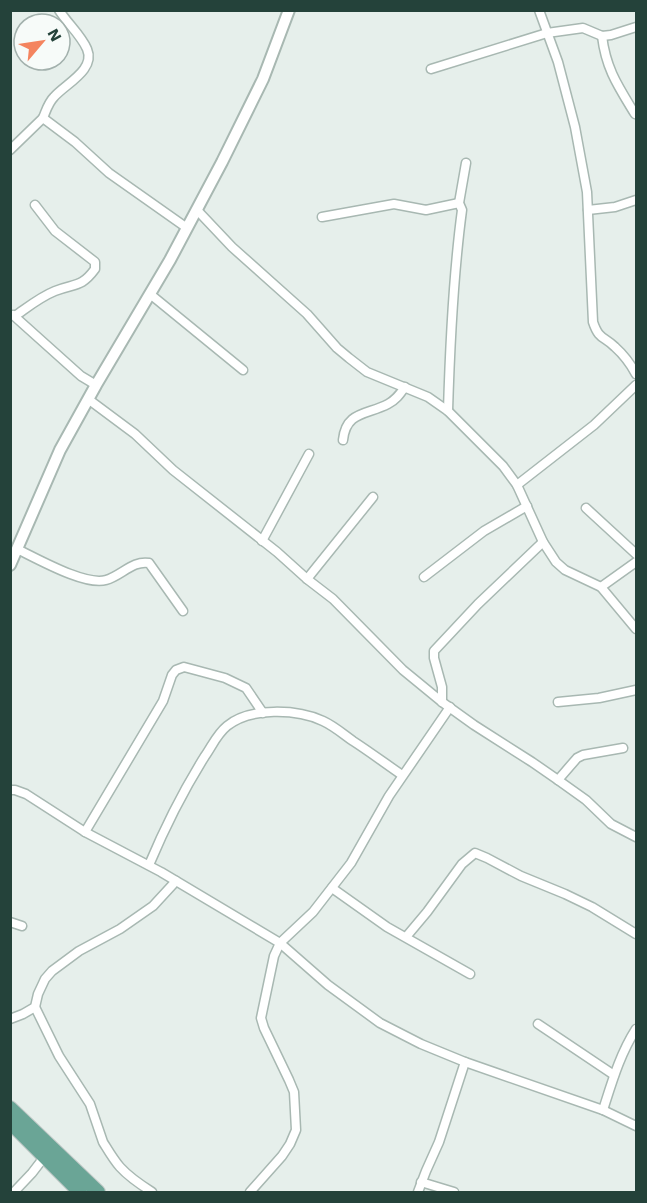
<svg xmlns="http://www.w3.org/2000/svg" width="647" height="1203" font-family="'Work Sans',sans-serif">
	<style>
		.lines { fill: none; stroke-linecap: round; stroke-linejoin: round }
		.minor-casing { stroke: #a8b8b2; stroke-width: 11 }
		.tertiary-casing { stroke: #a8b8b2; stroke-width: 14 }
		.primary-casing { stroke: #c2cac8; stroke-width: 16 }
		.minor { stroke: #fff; stroke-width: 8 }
		.tertiary { stroke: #fff; stroke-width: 10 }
		.primary { stroke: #6aa596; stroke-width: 14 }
	</style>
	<rect width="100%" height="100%" fill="#e6efeb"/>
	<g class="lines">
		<g class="minor-casing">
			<g id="minor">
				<path d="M539,10L558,62L575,127L587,192L593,322C599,340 604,336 615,347C624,355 630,363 636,374"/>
				<path d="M602,36C606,69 618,86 635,114"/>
				<polyline points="431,69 547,33 583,28 602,36 611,35 636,27"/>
				<path d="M43,118C46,111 48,103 54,97C65,84 96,70 87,49C81,35 67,23 59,10"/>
				<polyline points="10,150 43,118 75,142 109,173 187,228"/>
				<polyline points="197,210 232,247 307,314 337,348 349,358 367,372 428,397 448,411 503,466 517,485 543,542 556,562 565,570 601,587 636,629"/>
				<polyline points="588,210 615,207 636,200"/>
				<polyline points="322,217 394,204 426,210 459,203"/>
				<polyline points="150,294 243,370"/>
				<polyline points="13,315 81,376 96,385"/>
				<path d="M15,316C28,307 40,297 55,291C75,283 81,288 95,269V262L55,231L35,205"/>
				<polyline points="88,399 135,434 173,470 277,552 307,579 333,599 403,670 442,702 474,725 532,762 558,780 586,800 611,824 636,837"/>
				<path d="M448,411C450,343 453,277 462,210L459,203L466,163"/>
				<path d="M343,440C346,411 367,415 388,404C396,400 400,394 405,387"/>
				<polyline points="517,485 594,425 636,385"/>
				<polyline points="586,508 636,554"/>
				<polyline points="262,541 309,454"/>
				<path d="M17,549C38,559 85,586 106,580C121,576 133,560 149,563L183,611"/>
				<polyline points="424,577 484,531 527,506"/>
				<polyline points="307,579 373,497"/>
				<polyline points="601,587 636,562"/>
				<polyline points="442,702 442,687 434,658 434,651 478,604 543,542"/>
				<polyline points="558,702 599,698 636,690"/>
				<polyline points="558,780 577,758 583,755 623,748"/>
				<polyline points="10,790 15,790 26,794 85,832 161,872 280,943 328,985 380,1023 421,1044 465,1062 603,1110 636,1126"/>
				<polyline points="85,832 163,701 172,675 176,670 184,667 225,678 246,688 263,713"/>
				<path d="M149,865C165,827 183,791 205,756C212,746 217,734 227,726C250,707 297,709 323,721C334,726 343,734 353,741C370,752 386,764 402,775"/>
				<polyline points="332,888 387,927 470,974"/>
				<polyline points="10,922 22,926"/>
				<polyline points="406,937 427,912 462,864 475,853 487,858 521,876 565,894 592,907 636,934"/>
				<path d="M35,1007L59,1056L90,1104L103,1142C108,1150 113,1159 120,1167C129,1177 141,1185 152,1192"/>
				<polyline points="10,1019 23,1014 35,1007 38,994 45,979 52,971 79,951 120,929 153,906 176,881"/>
				<polyline points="538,1024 614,1075"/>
				<path d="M603,1110C612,1082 620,1054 636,1029"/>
				<polyline points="421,1182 454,1192"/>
				<polyline points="14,1192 32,1173 45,1156"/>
				<polyline points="250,1192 282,1156 290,1144 296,1130 294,1092 289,1080 264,1028 261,1018 274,956 280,943 313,912 351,863 389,796 450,707"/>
				<polyline points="418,1192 426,1171 439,1142 465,1062"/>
			</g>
		</g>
		<g class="tertiary-casing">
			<polyline id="tertiary" points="10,565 60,450 96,385 170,260 222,162 263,79 289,10"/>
		</g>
		<g class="primary-casing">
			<g id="primary">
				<polyline points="10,1108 98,1192"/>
				<polyline points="10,1122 80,1192"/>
			</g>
		</g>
		<use href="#minor" class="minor"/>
		<use href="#tertiary" class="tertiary"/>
		<use href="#primary" class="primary"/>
	</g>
	<rect width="647" height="1203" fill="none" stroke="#24423a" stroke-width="24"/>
	<g transform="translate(42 42) rotate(61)"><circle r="28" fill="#f7fbf9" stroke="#a3b1ad" stroke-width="1.5"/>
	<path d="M0-4.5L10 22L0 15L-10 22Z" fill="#f4845f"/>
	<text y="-9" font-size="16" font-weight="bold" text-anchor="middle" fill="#24423a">N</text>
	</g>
</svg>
